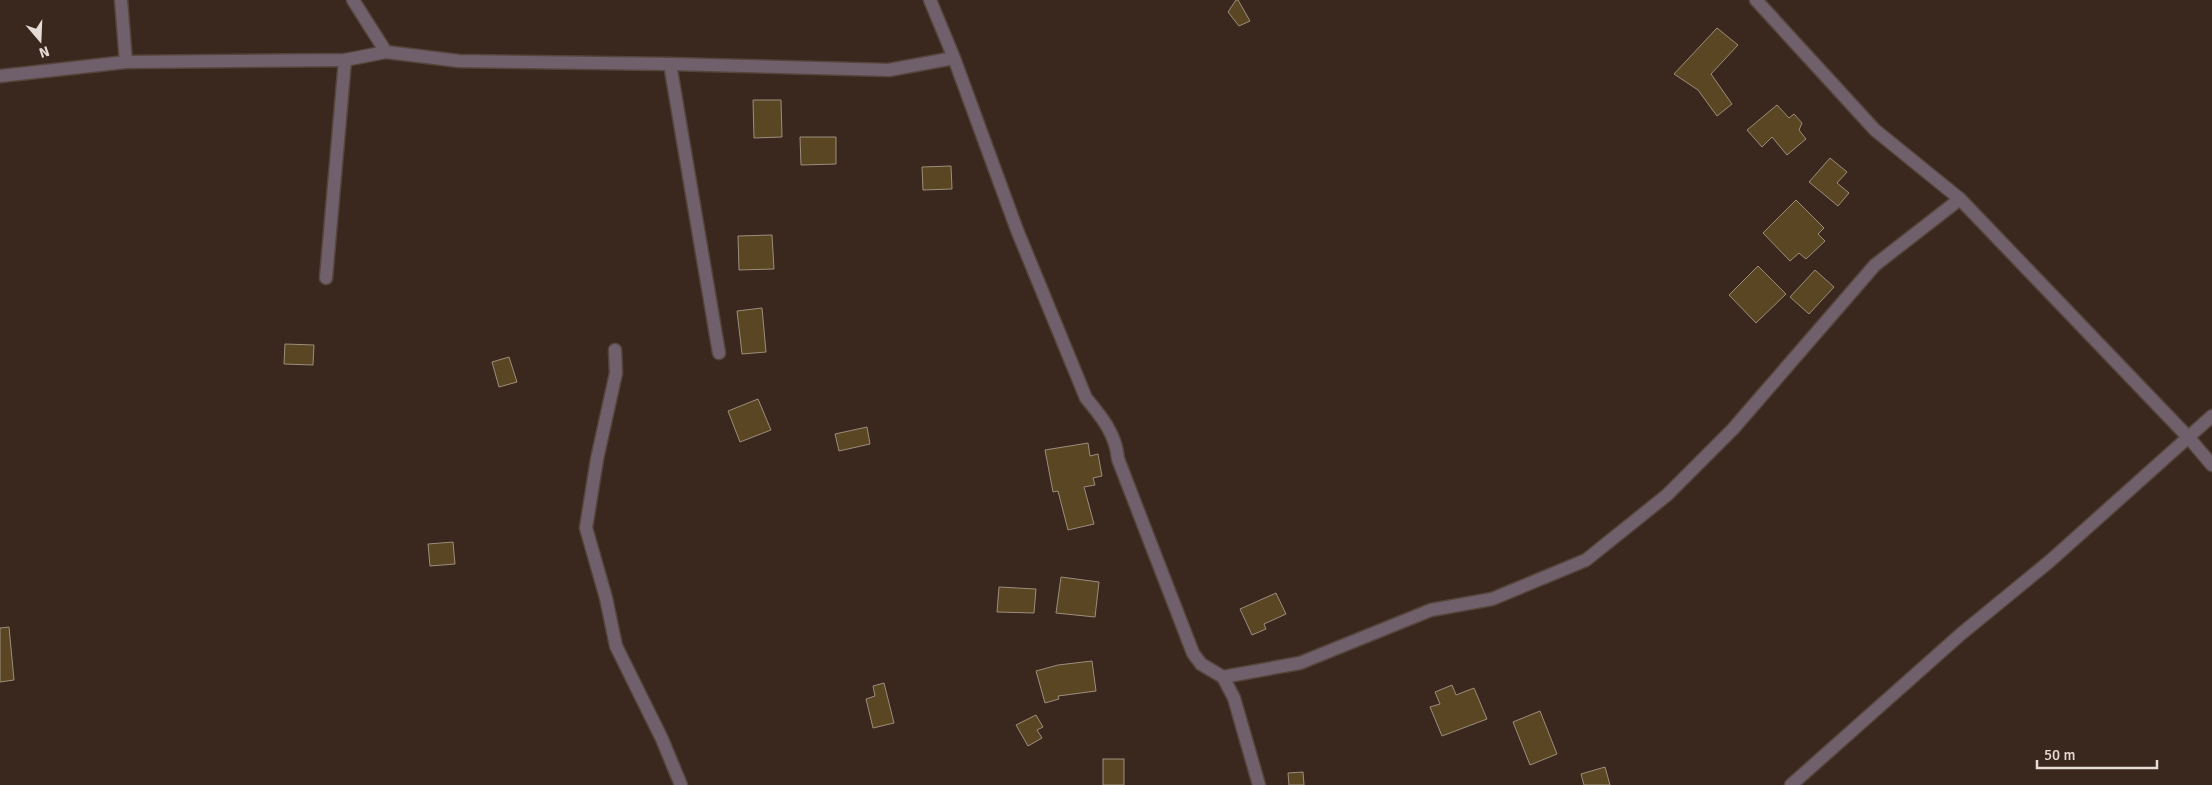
<svg xmlns="http://www.w3.org/2000/svg" width="2212" height="785" font-family="Signika,sans-serif">
<rect width="100%" height="100%" fill="#3a281f"/>
<g fill="#5b4624" stroke="#9c8e7b">
<polygon points="1236,0 1238,0 1250,21 1239,26 1228,12"/>
<polygon points="1717,28 1738,45 1711,74 1732,104 1717,116 1698,90 1674,74"/>
<polygon points="753,100 781,100 782,137 754,138"/>
<polygon points="1777,105 1789,118 1794,114 1802,123 1799,130 1806,139 1787,155 1772,137 1762,147 1747,130"/>
<polygon points="800,137 836,137 836,164 801,165"/>
<polygon points="1830,158 1847,172 1837,183 1849,193 1838,206 1809,182"/>
<polygon points="951,166 952,189 923,190 922,167"/>
<polygon points="1796,200 1824,228 1818,234 1825,241 1806,259 1799,253 1790,261 1763,233"/>
<polygon points="772,235 774,269 739,270 738,236"/>
<polygon points="1758,266 1786,294 1756,323 1729,295"/>
<polygon points="1815,270 1834,287 1809,314 1790,297"/>
<polygon points="762,308 766,352 742,354 737,311"/>
<polygon points="285,344 314,345 313,365 284,364"/>
<polygon points="509,357 517,382 499,387 492,362"/>
<polygon points="758,399 771,430 740,442 728,411"/>
<polygon points="867,427 870,444 839,451 835,434"/>
<polygon points="1088,443 1090,456 1098,454 1102,476 1093,478 1095,485 1084,487 1094,524 1068,530 1058,491 1053,492 1045,450"/>
<polygon points="453,542 455,564 430,566 428,544"/>
<polygon points="1061,577 1099,582 1095,617 1056,613"/>
<polygon points="999,587 1036,589 1034,613 997,612"/>
<polygon points="1276,593 1286,614 1264,624 1266,629 1252,635 1240,609"/>
<polygon points="9,627 14,680 0,682 0,628"/>
<polygon points="1092,661 1096,691 1058,696 1059,699 1045,703 1036,671 1058,665"/>
<polygon points="884,683 894,723 873,728 866,699 875,696 873,686"/>
<polygon points="1452,685 1456,695 1474,688 1487,719 1442,736 1430,707 1440,704 1435,692"/>
<polygon points="1540,711 1557,754 1530,765 1513,722"/>
<polygon points="1036,715 1043,727 1037,730 1042,738 1028,746 1016,725"/>
<rect x="1103" y="759" width="21" height="26"/>
<polygon points="1605,767 1610,785 1584,785 1581,774"/>
<polygon points="1303,772 1304,785 1289,785 1288,773"/>
</g>
<g fill="none" stroke-linecap="round" stroke-linejoin="round">
<g stroke="#56453c" stroke-width="15">
<g id="minor">
<polyline points="353,0 386,52 459,61 670,64 889,70 954,58"/>
<path d="M 930,0 L 954,58 L 1017,230 L 1086,398 C 1101,416 1116,434 1118,459 L 1193,653 L 1201,664 L 1223,677 L 1300,663 L 1431,610 L 1492,599 L 1586,560 L 1667,495 L 1733,429 L 1875,265 L 1960,199"/>
<polyline points="1756,0 1875,130 1960,199 2189,438 2212,465"/>
<polyline points="126,62 345,60 386,52"/>
<polyline points="670,64 719,353"/>
<polyline points="0,76 126,62 121,0"/>
<polyline points="326,278 345,60"/>
<polyline points="615,350 616,373 597,459 586,528 606,598 616,646 662,739 681,785"/>
<polyline points="1223,677 1234,698 1259,785"/>
<polyline points="1791,785 1961,634 2050,561 2212,416"/>
</g>
</g>
<use href="#minor" stroke="#6f606b" stroke-width="12"/>
</g>
<g transform="translate(40 40) rotate(161)" stroke="#3a281f" stroke-width="4" paint-order="stroke">
<path d="M0-4L9 19L0 12L-9 19Z" fill="#e7dbd5"/>
<text y="-8" font-size="14" font-weight="bold" text-anchor="middle" fill="#e7dbd5">N</text>
</g>
<path d="M2037 760v8h120v-8" fill="none" stroke="#e7dbd5" stroke-width="2.5"/>
<text x="2044" y="760" font-size="15" fill="#e7dbd5" stroke="#3a281f" stroke-width="4" paint-order="stroke">50 m</text>
</svg>
